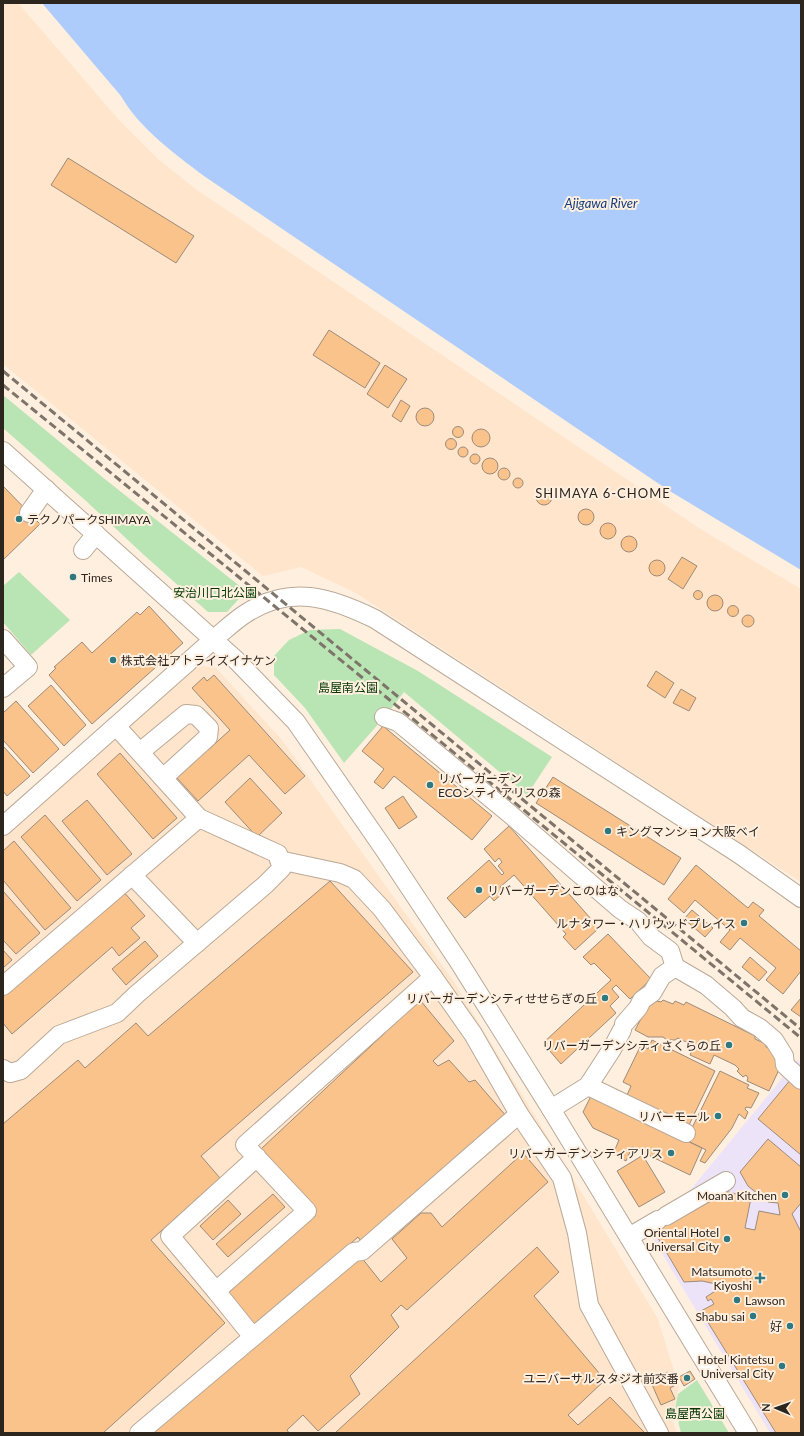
<svg xmlns="http://www.w3.org/2000/svg" width="804" height="1436" font-family="Lato,'Noto Sans JP',sans-serif">
<rect width="100%" height="100%" fill="#feefdf"/>
<polygon fill="#ece3f9" points="797,1060 801,1063 801,1433 770,1433 643,1222 687,1194"/>
<g fill="#fee5cc">
<polygon points="3,3 18,3 119,120 158,159 197,190 702,530 801,589 801,882 356,593 301,567 263,576 3,364"/>
<polygon points="197,665 216,668 282,740 454,982 658,1319 679,1387 672,1416 676,1433 3,1433 3,836"/>
</g>
<g fill="#b9e5b4">
<polygon points="3,395 101,476 246,591 227,612 208,612 144,555 85,500 3,428"/>
<polygon points="19,572 70,620 31,655 3,622 3,586"/>
<polygon points="340,629 418,671 552,757 527,795 404,692 388,713 344,763 305,708 274,675 274,656 289,640 310,630"/>
<polygon points="697,1380 729,1433 681,1433 675,1408 678,1394"/>
</g>
<path fill="#adcbfb" d="M 42,3 L 801,3 L 801,570 L 668,490 L 204,176 C 174,153 140,129 121,96 Z"/>
<g fill="#f9c38b" stroke="#9d8b7a">
<polygon points="68,158 194,236 176,263 51,185"/>
<polygon points="329,330 380,363 365,388 313,355"/>
<polygon points="385,365 407,379 388,408 367,394"/>
<polygon points="401,400 410,406 401,422 392,416"/>
<circle cx="425" cy="417" r="9"/>
<circle cx="458" cy="432" r="5.5"/>
<circle cx="481" cy="438" r="9"/>
<circle cx="451" cy="444" r="5.5"/>
<circle cx="463" cy="452" r="5"/>
<circle cx="475" cy="459" r="5"/>
<circle cx="490" cy="466" r="8"/>
<circle cx="504" cy="474" r="6"/>
<circle cx="518" cy="483" r="5"/>
<polygon points="3,486 40,524 3,560"/>
<circle cx="544" cy="497" r="8"/>
<circle cx="586" cy="517" r="8"/>
<circle cx="608" cy="531" r="8"/>
<circle cx="629" cy="544" r="8"/>
<polygon points="682,557 697,566 683,589 668,579"/>
<circle cx="657" cy="568" r="8"/>
<circle cx="698" cy="595" r="4.5"/>
<circle cx="715" cy="603" r="8"/>
<circle cx="733" cy="611" r="5.5"/>
<polygon points="149,606 183,643 92,724 49,675 56,668 54,667 82,642 92,653 137,612 140,615"/>
<circle cx="748" cy="621" r="6"/>
<polygon points="656,671 674,683 665,698 647,686"/>
<polygon points="214,675 305,776 285,794 249,755 198,801 177,778 201,756 196,750 203,744 208,750 230,730 192,688 204,677 207,681"/>
<polygon points="51,685 86,725 64,746 28,706"/>
<polygon points="681,689 696,698 689,711 673,703"/>
<polygon points="16,701 59,749 33,773 3,740 3,713"/>
<polygon points="383,726 492,816 472,840 394,776 383,789 374,782 384,769 362,751"/>
<polygon points="4,747 30,776 7,796 3,791 3,748"/>
<polygon points="120,753 177,818 153,839 97,774"/>
<polygon points="553,777 681,858 664,885 536,803"/>
<polygon points="250,778 282,813 257,837 225,802"/>
<polygon points="403,796 417,817 399,829 385,808"/>
<polygon points="87,800 132,854 107,875 62,821"/>
<polygon points="45,815 101,880 77,901 21,837"/>
<polygon points="509,826 599,928 575,950 563,937 566,934 514,875 500,887 504,892 494,901 490,896 465,918 447,898 489,860 502,875 504,873 498,866 502,862 499,858 495,862 484,849"/>
<polygon points="14,841 71,908 45,930 3,880 3,851"/>
<polygon points="696,865 748,908 753,902 764,910 759,916 801,951 801,971 783,994 766,980 776,968 740,938 730,950 720,942 730,930 695,900 684,913 668,899"/>
<polygon points="330,881 413,972 201,1156 220,1178 151,1240 225,1323 103,1433 3,1433 3,1124 78,1060 85,1068 136,1023 148,1036"/>
<polygon points="122,890 145,916 131,928 140,938 119,956 112,947 12,1034 3,1023 3,994"/>
<polygon points="3,891 40,933 16,954 3,940"/>
<polygon points="692,910 713,928 705,937 684,919"/>
<polygon points="608,934 651,979 630,999 616,985 612,989 619,997 610,1006 616,1013 561,1064 543,1043 611,980 594,963 591,965 583,957"/>
<polygon points="145,941 158,956 126,985 112,969"/>
<polygon points="3,950 12,960 3,968"/>
<polygon points="750,957 767,972 759,981 742,967"/>
<polygon points="801,998 801,1017 791,1010"/>
<polygon points="420,1000 454,1041 433,1061 438,1066 449,1060 469,1082 475,1080 507,1117 363,1244 358,1237 254,1328 226,1295 316,1214 261,1149"/>
<polygon points="663,1000 673,1004 675,1001 684,1005 686,1002 755,1036 755,1039 766,1044 766,1047 775,1051 784,1059 769,1091 747,1081 748,1078 746,1075 743,1077 737,1071 739,1069 735,1065 714,1055 710,1064 690,1055 694,1046 678,1038 675,1040 667,1040 663,1037 648,1037 635,1030 649,1004 653,1004 656,1001 661,1002"/>
<polygon points="652,1040 715,1071 689,1125 627,1095 631,1086 623,1082 641,1045 648,1049"/>
<polygon points="720,1071 749,1085 747,1088 759,1093 751,1108 746,1107 745,1109 748,1112 745,1119 739,1114 732,1128 705,1163 700,1161 706,1150 686,1140"/>
<polygon points="791,1079 801,1088 801,1155 758,1119"/>
<polygon points="591,1096 702,1148 690,1175 646,1154 645,1159 665,1192 639,1207 617,1171 640,1157 642,1151 632,1147 626,1161 613,1154 619,1140 593,1128 583,1112"/>
<polygon points="768,1139 801,1167 801,1203 792,1214 801,1232 801,1433 776,1433 701,1311 714,1304 711,1299 708,1301 706,1297 720,1288 729,1290 730,1287 702,1281 684,1282 655,1233 662,1209 670,1224 720,1196 724,1196 725,1191 751,1198 745,1228 755,1230 759,1211 780,1215 778,1203 768,1202 748,1186 740,1172"/>
<polygon points="523,1153 548,1182 407,1310 401,1305 391,1315 399,1327 350,1376 360,1394 318,1431 303,1415 287,1430 289,1433 146,1433 357,1252 381,1282 407,1258 392,1239 421,1213 431,1213 442,1227"/>
<polygon points="273,1194 285,1207 228,1257 216,1244"/>
<polygon points="228,1200 241,1214 213,1240 200,1226"/>
<polygon points="537,1247 559,1272 534,1296 605,1380 568,1415 578,1425 610,1397 644,1432 643,1433 335,1433"/>
<polygon points="690,1371 695,1379 684,1386 679,1377"/>
<polygon points="668,1372 674,1386 670,1388 675,1399 661,1405 650,1380"/>
</g>
<g fill="none" stroke-linecap="round" stroke-linejoin="round">
<g stroke="#bba997" stroke-width="20">
<g id="minor">
<polyline points="3,451 236,660 296,722 384,849 459,962 551,1109 748,1433"/>
<polyline points="29,513 46,489"/>
<polyline points="83,550 96,534"/>
<polyline points="3,639 28,667 3,688"/>
<polyline points="384,717 398,722 510,814 620,909 638,921 651,937 670,951 675,967 706,985 733,1008 742,1018 760,1028 774,1040 784,1056 785,1065 801,1080"/>
<polyline points="140,752 186,714 196,715 209,728 208,737 163,778"/>
<path d="M 3,826 L 214,639 C 224,631 234,621 245,614 C 290,584 330,597 375,619 L 739,854 L 801,898"/>
<polyline points="279,860 340,873 354,879 382,909 433,977 473,1034 519,1114 562,1178 577,1233 589,1305 659,1433"/>
<polyline points="132,875 197,943"/>
<polyline points="3,986 199,818"/>
<polyline points="624,1024 638,1008 642,1000 652,993 662,976 675,967"/>
<polyline points="3,1069 10,1073 21,1070 59,1035 117,1013 137,994 265,885 282,868 278,854 199,818 116,726"/>
<polyline points="588,1086 686,1133"/>
<polyline points="551,1109 588,1086 612,1049 622,1030"/>
<polyline points="257,1157 170,1236 216,1291 307,1211 245,1145 433,977"/>
<polyline points="666,1216 726,1181"/>
<polyline points="629,1237 658,1220"/>
<polyline points="216,1291 253,1337"/>
<polyline points="139,1433 354,1252 362,1251 519,1114"/>
</g>
</g>
<use href="#minor" stroke="#fff" stroke-width="18"/>
<g stroke="#7e746a" stroke-width="3" stroke-dasharray="8 4" stroke-linecap="butt">
<polyline points="3,371 801,1029"/>
<polyline points="3,385 402,710 801,1038"/>
</g>
</g>
<g fill="#2f787f" stroke="#feefdf" stroke-width="1.5">
<circle cx="19" cy="519" r="4"/>
<circle cx="73" cy="577" r="4"/>
<circle cx="113" cy="660" r="4"/>
<circle cx="430" cy="785" r="4"/>
<circle cx="608" cy="831" r="4"/>
<circle cx="479" cy="890" r="4"/>
<circle cx="744" cy="923" r="4"/>
<circle cx="605" cy="998" r="4"/>
<circle cx="729" cy="1045" r="4"/>
<circle cx="718" cy="1116" r="4"/>
<circle cx="671" cy="1153" r="4"/>
<circle cx="785" cy="1195" r="4"/>
<circle cx="727" cy="1239" r="4"/>
<path d="M758 1272h4v4h4v4h-4v4h-4v-4h-4v-4h4z"/>
<circle cx="737" cy="1300" r="4"/>
<circle cx="753" cy="1316" r="4"/>
<circle cx="790" cy="1326" r="4"/>
<circle cx="782" cy="1366" r="4"/>
<circle cx="687" cy="1378" r="4"/>
</g>
<g text-anchor="middle" dominant-baseline="central" stroke-width="4" stroke-linejoin="round" paint-order="stroke">
<g font-size="12" fill="#2d261f" stroke="#feefdf" text-anchor="end">
<text x="27" y="519" text-anchor="start">テクノパークSHIMAYA</text>
<text x="81" y="577" text-anchor="start">Times</text>
<text x="121" y="660" text-anchor="start">株式会社アトライズイナケン</text>
<text x="438" y="778" text-anchor="start">リバーガーデン<tspan x="438" dy="14">ECOシティ アリスの森</tspan></text>
<text x="616" y="831" text-anchor="start">キングマンション大阪ベイ</text>
<text x="487" y="890" text-anchor="start">リバーガーデンこのはな</text>
<text x="736" y="923">ルナタワー・ハリウッドプレイス</text>
<text x="597" y="998">リバーガーデンシティせせらぎの丘</text>
<text x="721" y="1045">リバーガーデンシティさくらの丘</text>
<text x="710" y="1116">リバーモール</text>
<text x="663" y="1153">リバーガーデンシティアリス</text>
<text x="777" y="1195">Moana Kitchen</text>
<text x="719" y="1232">Oriental Hotel<tspan x="719" dy="14">Universal City</tspan></text>
<text x="752" y="1271">Matsumoto<tspan x="752" dy="14">Kiyoshi</tspan></text>
<text x="745" y="1300" text-anchor="start">Lawson</text>
<text x="745" y="1316">Shabu sai</text>
<text x="782" y="1326">好</text>
<text x="774" y="1359">Hotel Kintetsu<tspan x="774" dy="14">Universal City</tspan></text>
<text x="679" y="1378">ユニバーサルスタジオ前交番</text>
</g>
<g font-size="12" fill="#003600" stroke="#feefdf">
<text x="215" y="592">安治川口北公園</text>
<text x="348" y="687">島屋南公園</text>
<text x="695" y="1413">島屋西公園</text>
</g>
<g font-size="13" font-style="italic" fill="#143d82" stroke="#feefdf">
<text x="601" y="203">Ajigawa River</text>
</g>
<g font-size="13" letter-spacing="1" fill="#2d261f" stroke="#feefdf">
<text x="603" y="493">SHIMAYA 6-CHOME</text>
</g>
</g>
<rect width="804" height="1436" fill="none" stroke="#2d261f" stroke-width="8"/>
<g transform="translate(776 1408) rotate(272)" stroke="#feefdf" stroke-width="3" paint-order="stroke">
<path d="M0-3L7 15L0 10L-7 15Z" fill="#2d261f"/>
<text y="-6" font-size="11" font-weight="bold" text-anchor="middle" fill="#2d261f">N</text>
</g>
</svg>
